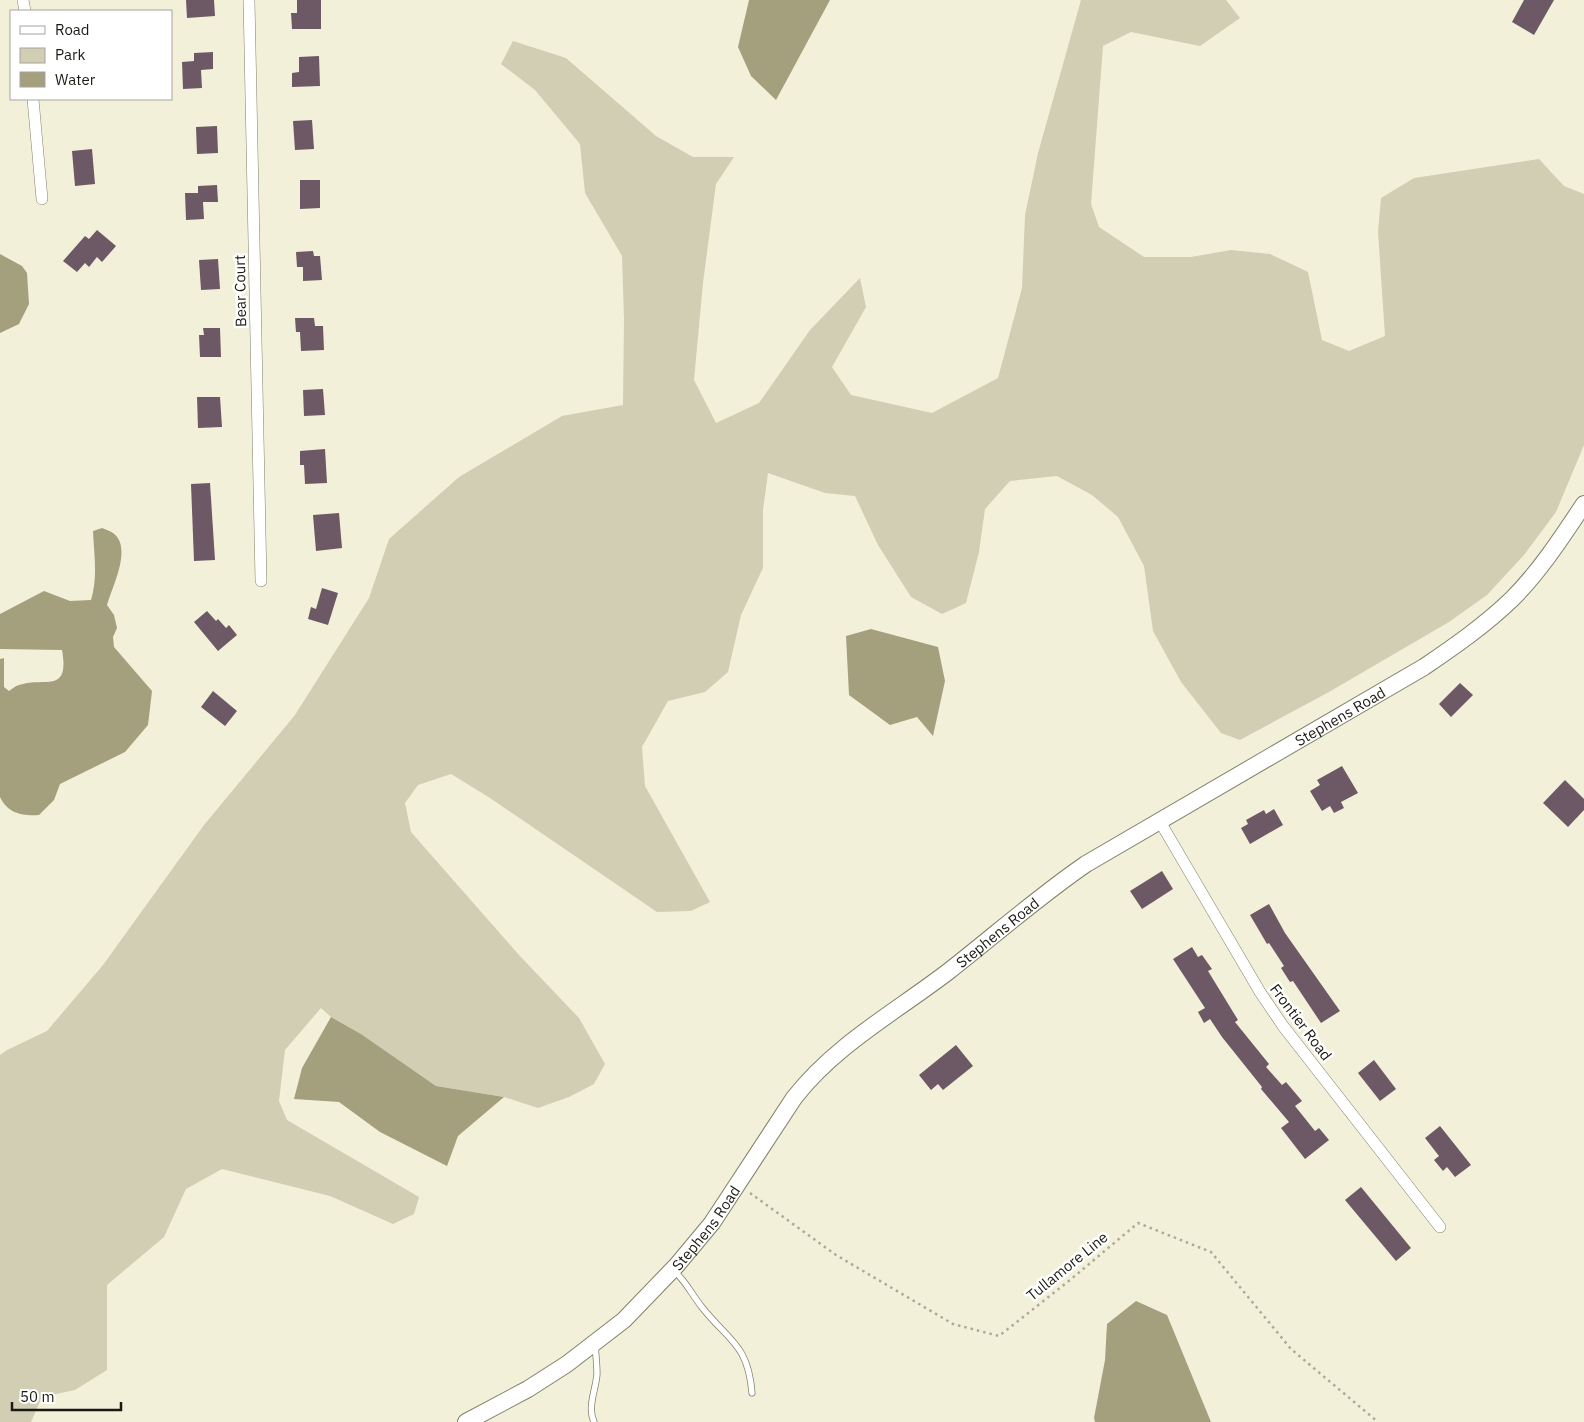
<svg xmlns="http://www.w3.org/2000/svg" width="1584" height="1422" font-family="'IBM Plex Sans',sans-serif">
<rect width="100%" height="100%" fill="#f3f0da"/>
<polygon fill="#d2ceb4" points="1081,0 1226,0 1240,18 1200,46 1131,32 1103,46 1091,204 1099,227 1144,257 1191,257 1231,250 1270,254 1308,272 1322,340 1349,351 1385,336 1378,232 1381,198 1414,178 1539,159 1564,186 1584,194 1584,445 1556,512 1524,555 1487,595 1449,622 1329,692 1240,740 1221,733 1181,682 1153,631 1144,566 1118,517 1092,495 1057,476 1010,481 985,509 979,552 966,603 942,614 911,597 878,545 855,496 825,493 768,473 763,510 763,568 741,615 728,672 705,692 668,701 642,747 645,786 710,902 691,911 657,912 490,798 451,774 418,785 405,803 411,832 519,955 579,1018 605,1064 594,1084 569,1097 538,1108 504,1097 436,1086 361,1034 331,1017 321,1008 285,1050 279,1101 287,1120 419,1197 414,1214 393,1224 330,1196 222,1169 186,1189 164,1237 107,1285 107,1370 75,1390 42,1397 31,1422 0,1422 0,1055 7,1050 47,1031 103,965 204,825 295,715 369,598 389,539 459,477 562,416 623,405 624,319 622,256 585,193 580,144 535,90 501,64 513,41 566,58 656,136 693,157 734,157 716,184 703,283 694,380 716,423 759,403 810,330 860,278 866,307 832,367 851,395 932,413 998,378 1022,288 1025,215 1038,153"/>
<g fill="#a49f7d">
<polygon points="749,0 830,0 776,100 751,76 738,47"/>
<polygon points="0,254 22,266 27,273 29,304 19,324 0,333"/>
<path d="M 102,528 C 105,529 110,531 113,533 C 133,547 112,587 107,605 L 114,615 L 117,628 L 113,637 L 114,647 L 152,691 L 148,725 L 125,752 L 60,784 L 54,800 L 39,815 C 23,816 8,814 0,797 L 0,659 L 4,658 L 4,687 L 9,691 C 12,689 15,686 19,685 C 44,676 70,695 62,650 L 0,649 L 0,614 L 44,591 L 70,601 L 91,600 C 98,577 94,555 93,531 Z"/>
<polygon points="871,629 938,647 945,681 933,736 917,717 890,725 849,695 846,636"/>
<polygon points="331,1017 361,1034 436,1086 504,1097 458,1136 447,1166 380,1132 339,1102 294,1099 302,1068"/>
<polygon points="1136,1301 1167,1315 1211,1422 1095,1422 1094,1418 1105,1360 1107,1324"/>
</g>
<g fill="#6c5965">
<polygon points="186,0 214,0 215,16 187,18"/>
<polygon points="297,0 321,0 321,29 292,29 291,13 297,13"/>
<polygon points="1524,0 1554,0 1534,35 1512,22"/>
<polygon points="213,52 213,69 201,70 202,88 183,89 182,62 194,61 194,53"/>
<polygon points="319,56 320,86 292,87 292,73 299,72 299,57"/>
<polygon points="312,120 314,149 295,150 293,121"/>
<polygon points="217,126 218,153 197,154 196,127"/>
<polygon points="92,149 95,184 75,186 72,151"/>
<polygon points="300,180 320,180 320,208 300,209"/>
<polygon points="217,185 218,202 203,202 204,219 186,220 185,193 198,193 198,186"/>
<polygon points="97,230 116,246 102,262 97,257 89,267 85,263 77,272 63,261 85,236 89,239"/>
<polygon points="313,251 314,256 320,256 322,280 303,281 303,267 297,267 296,252"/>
<polygon points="218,259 220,289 201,290 199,260"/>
<polygon points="295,318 314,318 315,326 323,326 324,350 301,351 300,332 296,332"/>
<polygon points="203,328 220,328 221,357 200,357 199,335 204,335"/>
<polygon points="323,389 325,415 304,416 303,390"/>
<polygon points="197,397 220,397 222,427 198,428"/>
<polygon points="325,449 327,483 305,484 304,465 300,465 300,451"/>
<polygon points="210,483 215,560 194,561 191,484"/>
<polygon points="339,513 342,548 316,551 313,515"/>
<polygon points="322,588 338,593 328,625 308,619 311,607 316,609"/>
<polygon points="207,611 216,621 218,619 226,628 229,625 237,635 218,651 194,622"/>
<polygon points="1460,683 1473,695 1451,717 1439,704"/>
<polygon points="213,691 237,711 225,726 201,707"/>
<polygon points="1342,766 1358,793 1341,802 1344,808 1334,813 1330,806 1322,811 1310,791 1320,785 1317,780"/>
<polygon points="1565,780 1584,799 1584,810 1568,827 1543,803"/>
<polygon points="1274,809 1283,825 1250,844 1241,828 1248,824 1246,820 1264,810 1266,814"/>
<polygon points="1162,871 1173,889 1142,909 1130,891"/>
<polygon points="1269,904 1285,933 1340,1011 1321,1023 1293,981 1290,982 1281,968 1284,966 1269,943 1267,944 1250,915"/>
<polygon points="1192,947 1198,957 1202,955 1212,969 1208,971 1238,1020 1235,1022 1269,1064 1266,1067 1282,1085 1286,1082 1302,1101 1295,1106 1315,1131 1319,1128 1329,1140 1305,1159 1281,1128 1289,1122 1261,1089 1262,1087 1222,1037 1210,1019 1204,1023 1198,1012 1205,1008 1173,959"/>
<polygon points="956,1045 973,1066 943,1090 938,1084 931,1090 919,1075"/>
<polygon points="1374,1060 1396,1089 1380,1101 1358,1073"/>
<polygon points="1440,1126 1471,1165 1455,1177 1447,1167 1443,1171 1434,1160 1439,1156 1425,1138"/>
<polygon points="1361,1187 1411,1248 1396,1261 1345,1200"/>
</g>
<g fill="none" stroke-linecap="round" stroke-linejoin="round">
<g stroke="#82806b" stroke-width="7">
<g id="lane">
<path d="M 673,1270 C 685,1280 691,1293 701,1306 C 728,1341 748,1343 752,1393"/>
<path d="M 594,1422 C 587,1407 596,1389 597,1374 C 597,1365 596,1355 595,1345"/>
</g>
</g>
<g stroke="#82806b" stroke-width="12">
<g id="street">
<polyline points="23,0 25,11"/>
<polyline points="249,0 261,581"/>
<polyline points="33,99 42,199"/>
<polyline points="1159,820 1260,992 1283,1026 1440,1227"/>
</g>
</g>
<g stroke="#82806b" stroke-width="18">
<g id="secondary">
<path id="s1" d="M 466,1422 L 528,1389 L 567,1364 L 624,1320 L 677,1265 L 712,1223 L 794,1098 C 835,1045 897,1011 949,971 C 995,935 1038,897 1086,864 L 1424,667 C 1455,646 1485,625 1512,599 C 1540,571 1562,537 1584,504"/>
</g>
</g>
<polyline stroke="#aba998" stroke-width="2.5" stroke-dasharray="2.5 4" stroke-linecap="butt" points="750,1193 836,1255 953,1324 999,1336 1070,1280 1138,1223 1211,1252 1291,1349 1378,1422"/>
<use href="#lane" stroke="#fff" stroke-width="5.5"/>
<use href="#street" stroke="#fff" stroke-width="11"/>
<use href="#secondary" stroke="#fff" stroke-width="16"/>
</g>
<g text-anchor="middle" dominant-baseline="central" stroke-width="5" stroke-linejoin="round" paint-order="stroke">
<g font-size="15" fill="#1b1a12" stroke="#fff">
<text transform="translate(240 291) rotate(-91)">Bear Court</text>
<text stroke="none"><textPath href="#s1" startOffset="1138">Stephens Road</textPath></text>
<text stroke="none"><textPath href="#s1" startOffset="732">Stephens Road</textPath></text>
<text transform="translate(1301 1022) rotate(53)">Frontier Road</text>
<text stroke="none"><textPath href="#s1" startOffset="312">Stephens Road</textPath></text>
<text transform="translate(1067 1266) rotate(-39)">Tullamore Line</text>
</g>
</g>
<rect x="10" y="10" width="162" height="90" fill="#ffffff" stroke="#a4a3a0"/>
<rect x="20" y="26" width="25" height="8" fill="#ffffff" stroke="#a4a3a0"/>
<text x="55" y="35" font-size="15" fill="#1b1a12">Road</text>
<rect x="20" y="48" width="25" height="15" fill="#d2ceb4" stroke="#a4a3a0"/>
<text x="55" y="60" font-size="15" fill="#1b1a12">Park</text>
<rect x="20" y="72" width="25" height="15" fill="#a49f7d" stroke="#a4a3a0"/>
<text x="55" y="85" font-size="15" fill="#1b1a12">Water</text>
<path d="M12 1402v8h109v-8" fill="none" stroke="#1b1a12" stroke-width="2.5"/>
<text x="20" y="1402" font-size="15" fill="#1b1a12" stroke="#ffffff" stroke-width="4" paint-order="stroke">50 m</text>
</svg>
